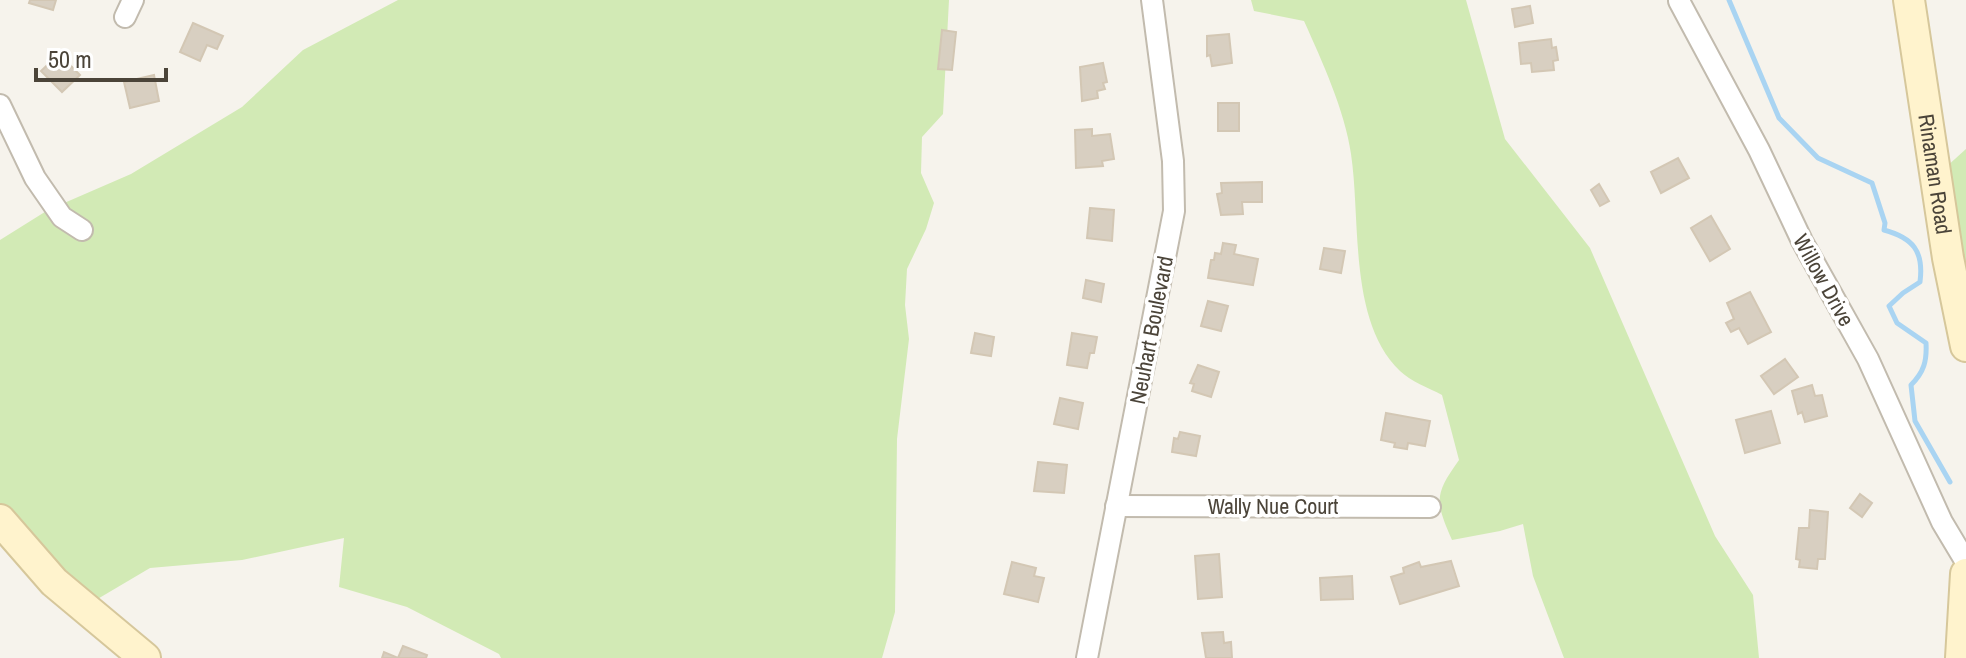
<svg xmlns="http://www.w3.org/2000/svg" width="1966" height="658" font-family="'Archivo Narrow',sans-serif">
<rect width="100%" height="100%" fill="#f6f3ec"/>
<g fill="#d2eab5">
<polygon points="398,0 949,0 943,114 922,137 921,173 934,203 926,229 907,269 905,305 909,339 897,439 895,612 882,658 501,658 499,654 407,607 339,587 344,538 242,560 150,568 84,607 0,520 0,240 48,210 131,174 242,107 303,50"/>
<path d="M 1251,0 L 1466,0 L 1505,139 L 1590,248 L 1715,536 L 1753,595 L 1759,658 L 1564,658 L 1533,576 L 1523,524 L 1500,531 L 1452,540 C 1435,501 1434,495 1459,460 L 1442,395 C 1429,388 1410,381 1400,371 C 1348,321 1361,220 1351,154 C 1345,111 1322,61 1304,21 L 1254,11 Z"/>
<polygon points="1966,149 1966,346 1935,177"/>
</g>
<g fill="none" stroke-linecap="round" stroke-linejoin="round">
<path stroke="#a9d4f2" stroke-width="5" d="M 1729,0 L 1779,118 L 1818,158 L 1872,183 L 1885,223 L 1884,230 C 1913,238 1924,251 1920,282 L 1903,293 L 1889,306 L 1897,323 L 1926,343 C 1927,361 1924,372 1911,385 L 1915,421 L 1950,482"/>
</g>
<g fill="#d8cfc1" stroke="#d3c7b4" stroke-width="2">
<polygon points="30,0 56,0 53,10 29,3"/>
<polygon points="1530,6 1533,23 1515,27 1512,9"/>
<polygon points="193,23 223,36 217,49 207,45 200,61 180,52"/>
<polygon points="942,30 956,32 952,70 938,69"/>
<polygon points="1229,34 1232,63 1212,66 1210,55 1207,56 1207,36"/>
<polygon points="1551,39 1552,48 1556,47 1558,60 1553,61 1554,70 1532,72 1531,63 1521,64 1519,43"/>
<polygon points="59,54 80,75 62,92 41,71"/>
<polygon points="1103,63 1107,82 1103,83 1105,89 1097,91 1098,98 1082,101 1080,67"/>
<polygon points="154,75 159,101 130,108 124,82"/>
<rect x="1218" y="103" width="21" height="28"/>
<polygon points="1092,129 1092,136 1110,134 1114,159 1102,161 1103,166 1076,168 1075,130"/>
<polygon points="1678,158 1689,178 1661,193 1651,172"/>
<polygon points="1262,182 1262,202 1242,202 1243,214 1221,215 1217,194 1222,193 1221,183"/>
<polygon points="1599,184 1609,201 1600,206 1591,190"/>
<polygon points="1090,208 1114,210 1112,241 1087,238"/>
<polygon points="1711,216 1730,249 1710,261 1691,228"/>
<polygon points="1223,243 1236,245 1234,254 1258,259 1253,285 1208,278 1211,260 1214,260 1215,253 1221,254"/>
<polygon points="1324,248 1345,251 1341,273 1320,269"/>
<polygon points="1086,280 1104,284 1101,302 1083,298"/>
<polygon points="1750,292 1771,332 1748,344 1739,328 1731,332 1726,323 1734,319 1727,303"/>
<polygon points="1208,301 1228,306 1221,331 1201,326"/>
<polygon points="975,333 994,337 991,356 971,353"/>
<polygon points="1072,333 1097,337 1094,353 1090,353 1087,368 1067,365"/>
<polygon points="1785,359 1798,377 1774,394 1761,376"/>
<polygon points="1198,365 1219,372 1211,397 1192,391 1194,384 1190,383"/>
<polygon points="1812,385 1815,396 1822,395 1827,416 1805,422 1802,412 1798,414 1792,391"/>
<polygon points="1060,398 1083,403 1078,429 1054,424"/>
<polygon points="1771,411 1780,443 1745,453 1736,420"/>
<polygon points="1386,413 1430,421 1425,446 1408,443 1407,449 1394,447 1395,443 1381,440"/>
<polygon points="1180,432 1200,436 1196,456 1172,452 1174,438 1178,439"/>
<polygon points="1038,462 1067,465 1064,493 1034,491"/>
<polygon points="1860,494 1872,503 1862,517 1850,508"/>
<polygon points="1810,510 1828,512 1825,559 1818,559 1817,569 1799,567 1800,560 1796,559 1799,528 1809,528"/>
<polygon points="1219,554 1222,597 1198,599 1195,556"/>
<polygon points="1451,561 1459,586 1400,604 1391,577 1404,573 1403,568 1419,562 1421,567"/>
<polygon points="1012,562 1036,568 1034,576 1044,578 1038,602 1004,594"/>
<polygon points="1352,576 1353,599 1321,600 1320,578"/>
<polygon points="1223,632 1224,643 1231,642 1232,658 1206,658 1202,633"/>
<polygon points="403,646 427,655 426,658 382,658 384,652 398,658"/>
</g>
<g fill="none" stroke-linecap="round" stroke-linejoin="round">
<g stroke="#c2bbae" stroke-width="24">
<g id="street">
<polyline points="1679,1 1759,150 1802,241 1868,359 1942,522 1966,562"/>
<polyline points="125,17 133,0"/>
<polyline points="0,105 35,178 62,217 82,230"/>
<polyline points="1116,506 1430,507"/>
<polyline points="1087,658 1174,211 1173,161 1152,0"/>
</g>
</g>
<g stroke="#d6c79b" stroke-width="34">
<g id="secondary">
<path id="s1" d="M 1909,0 L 1948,258 L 1966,346"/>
<polyline points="0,520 54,582 145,658"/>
<polyline points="1961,658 1966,574"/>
</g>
</g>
<use href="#street" stroke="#fff" stroke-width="20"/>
<use href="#secondary" stroke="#fff3cd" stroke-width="30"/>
</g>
<g text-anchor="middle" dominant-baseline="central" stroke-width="7" stroke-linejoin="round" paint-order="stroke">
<g font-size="22" fill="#4b4439" stroke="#fff">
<text stroke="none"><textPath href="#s1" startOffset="176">Rinaman Road</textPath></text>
<text transform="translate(1824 280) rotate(61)">Willow Drive</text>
<text transform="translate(1151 330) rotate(-79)">Neuhart Boulevard</text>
<text x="1273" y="506">Wally Nue Court</text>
</g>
</g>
<path d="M36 68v12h130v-12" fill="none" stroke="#4b4439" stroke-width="4"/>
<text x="48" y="68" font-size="24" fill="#4b4439" stroke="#ffffff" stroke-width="6" paint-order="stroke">50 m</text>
</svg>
